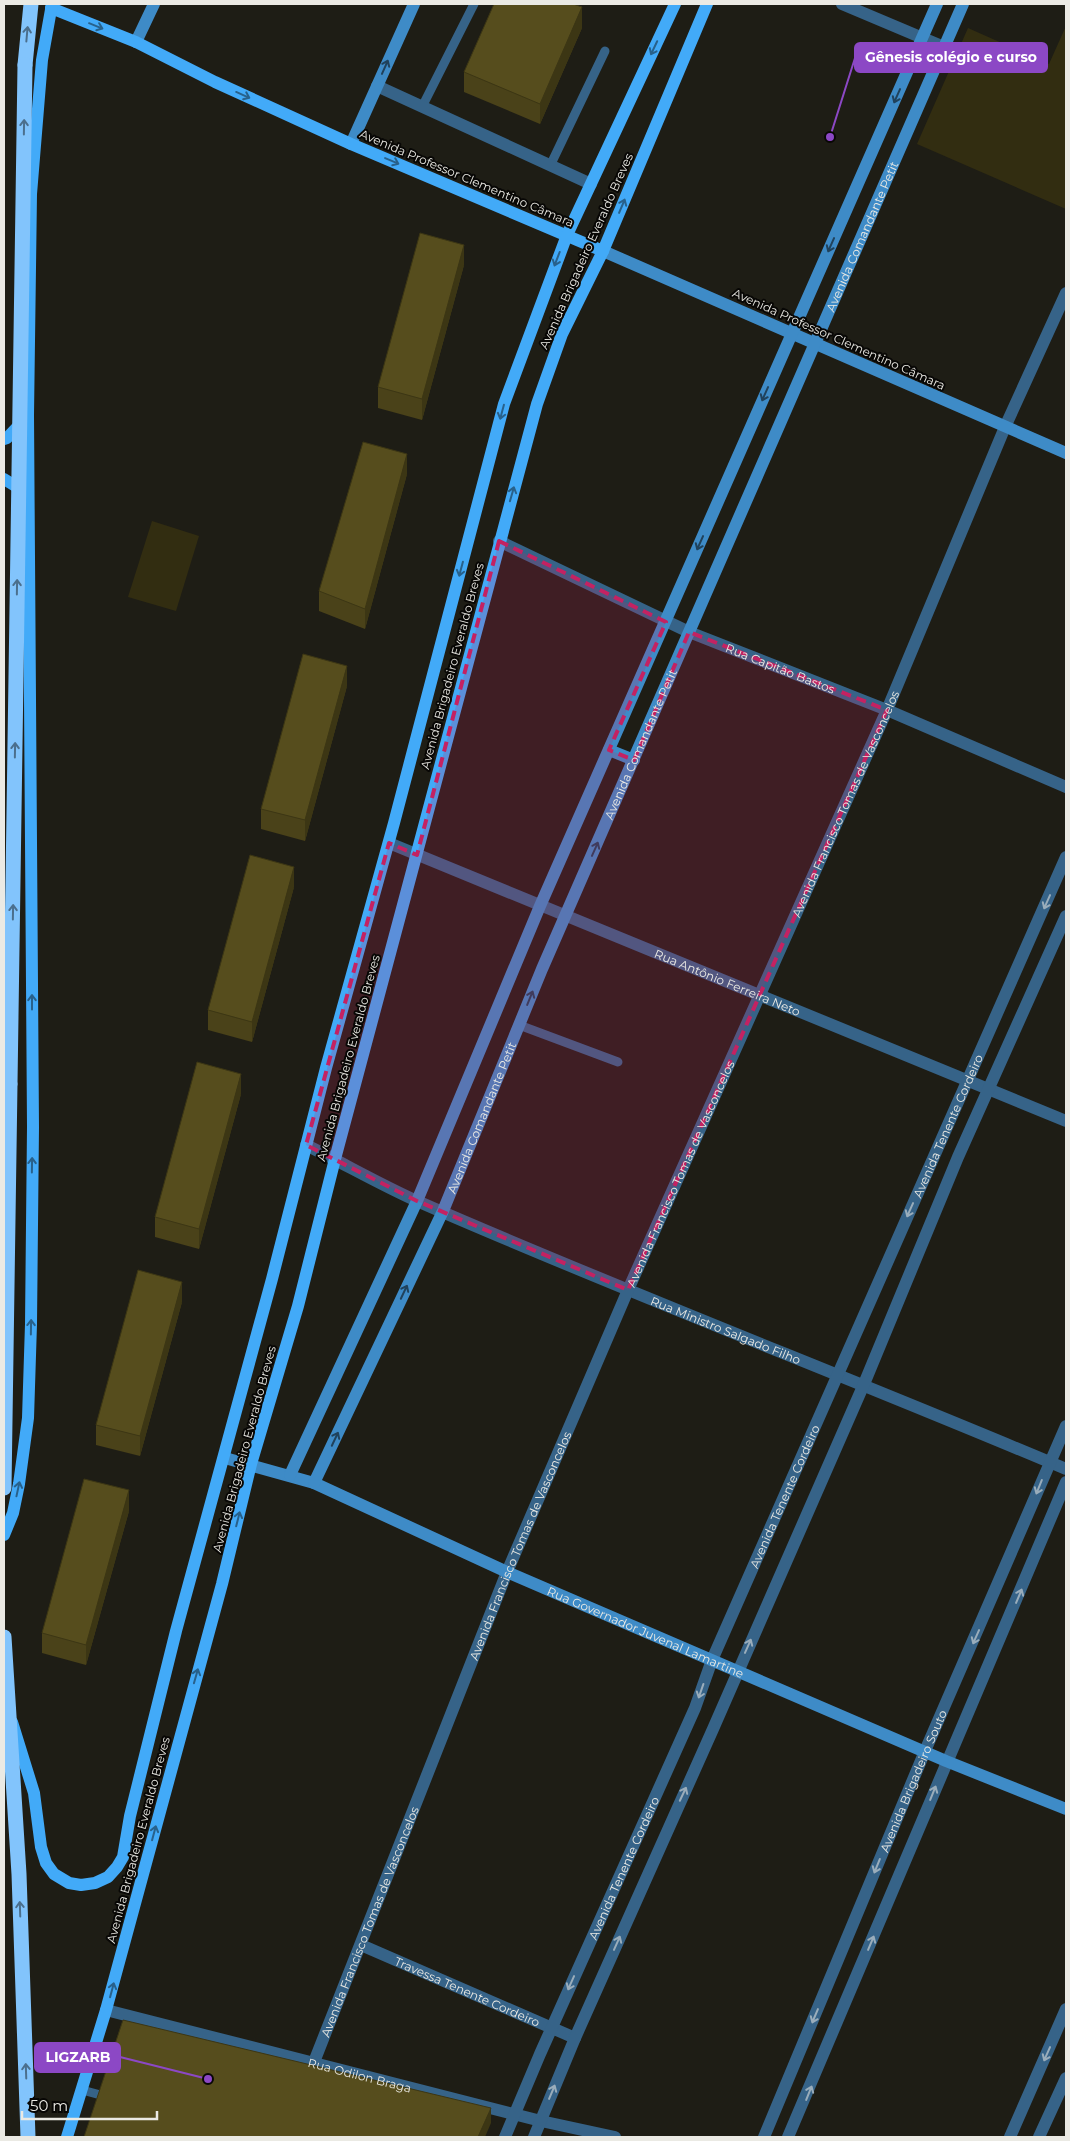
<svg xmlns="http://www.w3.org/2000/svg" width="1070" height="2141" font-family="Montserrat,sans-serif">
<rect width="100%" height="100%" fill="#1e1d15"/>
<g fill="#322d11">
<polygon points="1066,26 1066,209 917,144 968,28 1049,64"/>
<polygon points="152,521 199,536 176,611 128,597"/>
</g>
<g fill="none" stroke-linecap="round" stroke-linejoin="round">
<g stroke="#366388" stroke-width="9">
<polyline points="422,107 474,4"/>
<polyline points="550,166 605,51"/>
<polyline points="519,1025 618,1062"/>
<polyline points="82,2090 108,2097"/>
</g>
<g stroke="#366388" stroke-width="12">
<polyline points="842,4 944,47"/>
<polyline points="377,86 591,184"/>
<path id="s1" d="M 499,541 L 689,632 L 887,710 L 1066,787"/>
<path id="s2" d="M 389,843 L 1066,1121"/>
<path id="s3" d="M 306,1145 C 343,1163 379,1184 417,1201 C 632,1295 851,1378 1066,1469"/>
<path id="s4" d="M 361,1945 L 575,2038"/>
<path id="s5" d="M 106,2010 L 541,2121 L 615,2137"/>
<path id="s6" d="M 314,2062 L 507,1572 L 628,1290 L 887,710 L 1005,427 L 1066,293"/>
<path id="s7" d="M 505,2137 L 540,2054 L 695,1708 L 712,1660 L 1066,857"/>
<polyline points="534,2137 575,2038 713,1729 864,1384 958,1157 1066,916"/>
<path id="s8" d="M 764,2137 L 925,1751 L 1066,1426"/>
<polyline points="788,2137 1066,1482"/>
<polyline points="1010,2137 1066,2009"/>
<polyline points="1039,2137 1066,2078"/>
</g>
<g stroke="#3e8bc7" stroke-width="12">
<polyline points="136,42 154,4"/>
<polyline points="351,144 414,4"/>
<polyline points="603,251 1066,453"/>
<polyline points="609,750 634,760"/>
<path id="s9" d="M 225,1458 L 314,1483 L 507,1572 L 946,1761 L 1066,1809"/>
<polyline points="290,1475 417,1201 540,906 937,4"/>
<path id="s10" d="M 314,1483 L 443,1211 L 542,969 L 963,4"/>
</g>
<g stroke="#42aaf8" stroke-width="12">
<polyline points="51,8 136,42 215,82 351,144 603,251"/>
<polyline points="4,439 7,438 23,421"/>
<polyline points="4,479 25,492"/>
<polyline points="4,1535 13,1513 19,1484 28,1418 31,1324 33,1127 28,415 31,194 42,60 52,4"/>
<polyline points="12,1722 34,1793 41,1847 46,1863 54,1874 69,1883 81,1885 95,1883 108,1877 117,1867 123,1857 130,1816 176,1631 272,1279 326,1068 394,823 504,404 567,235 675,4"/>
<polyline points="67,2137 106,2010 222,1584 251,1464 298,1306 335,1159 537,404 562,334 603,251 707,4"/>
</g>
<g stroke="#82c4fc" stroke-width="15">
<polyline points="25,65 31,4"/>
<polyline points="4,1488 10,1084"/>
<polyline points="4,1637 19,1874 28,2137"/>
</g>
<polyline stroke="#82c4fc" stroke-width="15" points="10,1084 25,65"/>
</g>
<g fill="#4a4219">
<polygon points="582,28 540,124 464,92 464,72"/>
<polygon points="464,265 422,420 378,408 378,387"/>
<polygon points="407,474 365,629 319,611 319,591"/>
<polygon points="347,686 305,841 261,829 261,809"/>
<polygon points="294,887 252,1042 208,1030 208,1010"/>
<polygon points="241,1094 199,1249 155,1237 155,1217"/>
<polygon points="182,1302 140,1456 96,1445 96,1425"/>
<polygon points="129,1511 86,1665 42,1653 42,1633"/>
</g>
<g fill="#3c3614">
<polygon points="582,7 582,28 540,124 540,104"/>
<polygon points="464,245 464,265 422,420 422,399"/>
<polygon points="407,454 407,474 365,629 365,609"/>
<polygon points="347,666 347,686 305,841 305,820"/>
<polygon points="294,867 294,887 252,1042 252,1022"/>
<polygon points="241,1074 241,1094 199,1249 199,1229"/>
<polygon points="182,1282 182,1302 140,1456 140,1436"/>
<polygon points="129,1490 129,1511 86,1665 86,1645"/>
<polygon points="491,2108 491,2123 485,2137 478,2137"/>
</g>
<g fill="#564d1d" stroke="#3c3614">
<polygon points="494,4 573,4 582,7 540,104 464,72"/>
<polygon points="420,233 464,245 422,399 378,387"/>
<polygon points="363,442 407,454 365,609 319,591"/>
<polygon points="303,654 347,666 305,820 261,809"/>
<polygon points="250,855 294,867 252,1022 208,1010"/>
<polygon points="197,1062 241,1074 199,1229 155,1217"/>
<polygon points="138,1270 182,1282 140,1436 96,1425"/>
<polygon points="84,1479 129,1490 86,1645 42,1633"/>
<polygon points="123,2020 491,2108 478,2137 84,2137"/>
</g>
<defs><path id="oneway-shaft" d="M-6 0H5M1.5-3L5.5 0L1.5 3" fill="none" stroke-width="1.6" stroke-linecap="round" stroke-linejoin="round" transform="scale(1.25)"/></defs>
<g stroke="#28618b">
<use href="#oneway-shaft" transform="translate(96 26) rotate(22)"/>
<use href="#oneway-shaft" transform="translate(654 48) rotate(115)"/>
<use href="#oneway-shaft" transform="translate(243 95) rotate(24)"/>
<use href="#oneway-shaft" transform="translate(392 161) rotate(23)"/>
<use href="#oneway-shaft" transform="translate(622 206) rotate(-67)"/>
<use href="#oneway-shaft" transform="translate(557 259) rotate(111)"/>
<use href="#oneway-shaft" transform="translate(502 412) rotate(105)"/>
<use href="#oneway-shaft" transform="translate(512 494) rotate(-74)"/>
<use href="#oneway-shaft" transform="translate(461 569) rotate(105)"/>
<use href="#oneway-shaft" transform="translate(32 1002) rotate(-90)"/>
<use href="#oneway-shaft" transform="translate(32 1165) rotate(-89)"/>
<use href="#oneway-shaft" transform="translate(31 1327) rotate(-89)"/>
<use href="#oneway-shaft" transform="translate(18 1489) rotate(-78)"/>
<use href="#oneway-shaft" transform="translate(238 1519) rotate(-76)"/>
<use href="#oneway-shaft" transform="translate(196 1676) rotate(-74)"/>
<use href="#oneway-shaft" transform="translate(154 1833) rotate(-75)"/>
<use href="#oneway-shaft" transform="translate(112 1990) rotate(-75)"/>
</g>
<g stroke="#4b6f8d">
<use href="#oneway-shaft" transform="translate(27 34) rotate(-85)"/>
<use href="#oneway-shaft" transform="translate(24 127) rotate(-89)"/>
<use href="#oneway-shaft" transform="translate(17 587) rotate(-89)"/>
<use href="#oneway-shaft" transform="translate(15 750) rotate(-89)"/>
<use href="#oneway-shaft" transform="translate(13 912) rotate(-89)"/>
<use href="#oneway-shaft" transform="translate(20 1909) rotate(-92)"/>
<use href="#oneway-shaft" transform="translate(26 2071) rotate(-92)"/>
</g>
<g stroke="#20425c">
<use href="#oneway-shaft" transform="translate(385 67) rotate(-66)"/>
<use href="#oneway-shaft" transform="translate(897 96) rotate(114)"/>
<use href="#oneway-shaft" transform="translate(831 245) rotate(114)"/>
<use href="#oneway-shaft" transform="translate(765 394) rotate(114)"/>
<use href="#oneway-shaft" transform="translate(700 543) rotate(114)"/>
<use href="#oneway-shaft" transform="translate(595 849) rotate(-66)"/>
<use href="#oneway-shaft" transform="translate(530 998) rotate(-68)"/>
<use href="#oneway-shaft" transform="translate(404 1292) rotate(-65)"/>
<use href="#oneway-shaft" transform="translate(335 1439) rotate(-65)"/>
</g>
<g stroke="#9aadbb">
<use href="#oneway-shaft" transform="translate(1047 902) rotate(114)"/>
<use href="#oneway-shaft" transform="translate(910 1210) rotate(114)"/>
<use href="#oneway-shaft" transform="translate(1039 1487) rotate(112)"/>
<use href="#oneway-shaft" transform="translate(1019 1596) rotate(-67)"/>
<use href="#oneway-shaft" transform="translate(976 1637) rotate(114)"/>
<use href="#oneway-shaft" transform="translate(748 1646) rotate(-66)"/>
<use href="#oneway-shaft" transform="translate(701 1691) rotate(109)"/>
<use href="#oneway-shaft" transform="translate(933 1793) rotate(-68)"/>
<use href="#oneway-shaft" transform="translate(683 1794) rotate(-65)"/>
<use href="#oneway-shaft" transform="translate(877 1866) rotate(112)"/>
<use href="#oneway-shaft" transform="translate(617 1943) rotate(-66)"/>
<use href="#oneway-shaft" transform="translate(871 1943) rotate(-67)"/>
<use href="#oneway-shaft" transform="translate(571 1983) rotate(114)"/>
<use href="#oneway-shaft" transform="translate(815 2016) rotate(113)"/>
<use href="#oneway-shaft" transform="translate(1047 2054) rotate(114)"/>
<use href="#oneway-shaft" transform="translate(552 2092) rotate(-67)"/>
<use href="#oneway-shaft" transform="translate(809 2093) rotate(-68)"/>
</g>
<path fill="#c42262" fill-opacity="0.2" stroke="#c42262" stroke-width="4" stroke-dasharray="10 6" stroke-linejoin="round" d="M 499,541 L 666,622 L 609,750 L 634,760 L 689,632 L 887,710 L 628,1290 L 417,1201 L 306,1145 L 389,843 L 417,855 Z"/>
<g text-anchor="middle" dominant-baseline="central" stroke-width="4" stroke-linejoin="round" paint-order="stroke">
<g font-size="12" fill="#ebeae4" stroke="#080705">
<text transform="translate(467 178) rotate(23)">Avenida Professor Clementino Câmara</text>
<text stroke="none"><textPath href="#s10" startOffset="1362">Avenida Comandante Petit</textPath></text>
<text transform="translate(586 251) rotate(-66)">Avenida Brigadeiro Everaldo Breves</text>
<text transform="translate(839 339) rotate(24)">Avenida Professor Clementino Câmara</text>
<text transform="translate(452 666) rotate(-75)">Avenida Brigadeiro Everaldo Breves</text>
<text stroke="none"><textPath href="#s1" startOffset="309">Rua Capitão Bastos</textPath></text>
<text stroke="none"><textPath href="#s10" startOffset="808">Avenida Comandante Petit</textPath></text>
<text stroke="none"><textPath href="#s6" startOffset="1366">Avenida Francisco Tomas de Vasconcelos</textPath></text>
<text stroke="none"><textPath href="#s2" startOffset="366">Rua Antônio Ferreira Neto</textPath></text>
<text transform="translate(348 1058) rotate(-75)">Avenida Brigadeiro Everaldo Breves</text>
<text stroke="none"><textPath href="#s10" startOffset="402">Avenida Comandante Petit</textPath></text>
<text stroke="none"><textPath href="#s7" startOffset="1104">Avenida Tenente Cordeiro</textPath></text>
<text stroke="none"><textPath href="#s6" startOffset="961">Avenida Francisco Tomas de Vasconcelos</textPath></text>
<text stroke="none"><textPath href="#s3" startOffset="459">Rua Ministro Salgado Filho</textPath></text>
<text transform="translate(244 1449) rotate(-75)">Avenida Brigadeiro Everaldo Breves</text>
<text stroke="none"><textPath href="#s7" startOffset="699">Avenida Tenente Cordeiro</textPath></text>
<text stroke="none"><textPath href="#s6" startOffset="556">Avenida Francisco Tomas de Vasconcelos</textPath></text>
<text stroke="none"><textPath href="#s9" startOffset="456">Rua Governador Juvenal Lamartine</textPath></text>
<text stroke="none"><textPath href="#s8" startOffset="386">Avenida Brigadeiro Souto</textPath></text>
<text transform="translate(138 1840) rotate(-75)">Avenida Brigadeiro Everaldo Breves</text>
<text stroke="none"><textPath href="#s7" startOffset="294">Avenida Tenente Cordeiro</textPath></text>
<text stroke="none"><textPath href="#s6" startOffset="151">Avenida Francisco Tomas de Vasconcelos</textPath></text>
<text stroke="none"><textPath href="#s4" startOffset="116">Travessa Tenente Cordeiro</textPath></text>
<text stroke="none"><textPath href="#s5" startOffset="262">Rua Odilon Braga</textPath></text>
</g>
</g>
<path fill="none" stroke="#8c48c5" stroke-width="2" d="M830 137L855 58M208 2079L120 2057"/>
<g fill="#8c48c5" stroke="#080705" stroke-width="2">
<circle cx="830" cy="137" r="5"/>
<circle cx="208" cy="2079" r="5"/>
</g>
<g fill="#8c48c5" stroke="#8c48c5" stroke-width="2">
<rect x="855" y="43" width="192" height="29" rx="5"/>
<rect x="35" y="2043" width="85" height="29" rx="5"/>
</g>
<g font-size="14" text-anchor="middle" font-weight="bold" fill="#fff">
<text x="951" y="62">Gênesis colégio e curso</text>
<text x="78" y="2062">LIGZARB</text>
</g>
<rect width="1070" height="2141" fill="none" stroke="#ebeae4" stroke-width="10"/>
<path d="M22 2111v8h135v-8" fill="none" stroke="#ebeae4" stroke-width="2.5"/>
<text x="30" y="2111" font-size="15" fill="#ebeae4" stroke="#080705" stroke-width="4" paint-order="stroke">50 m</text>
</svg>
